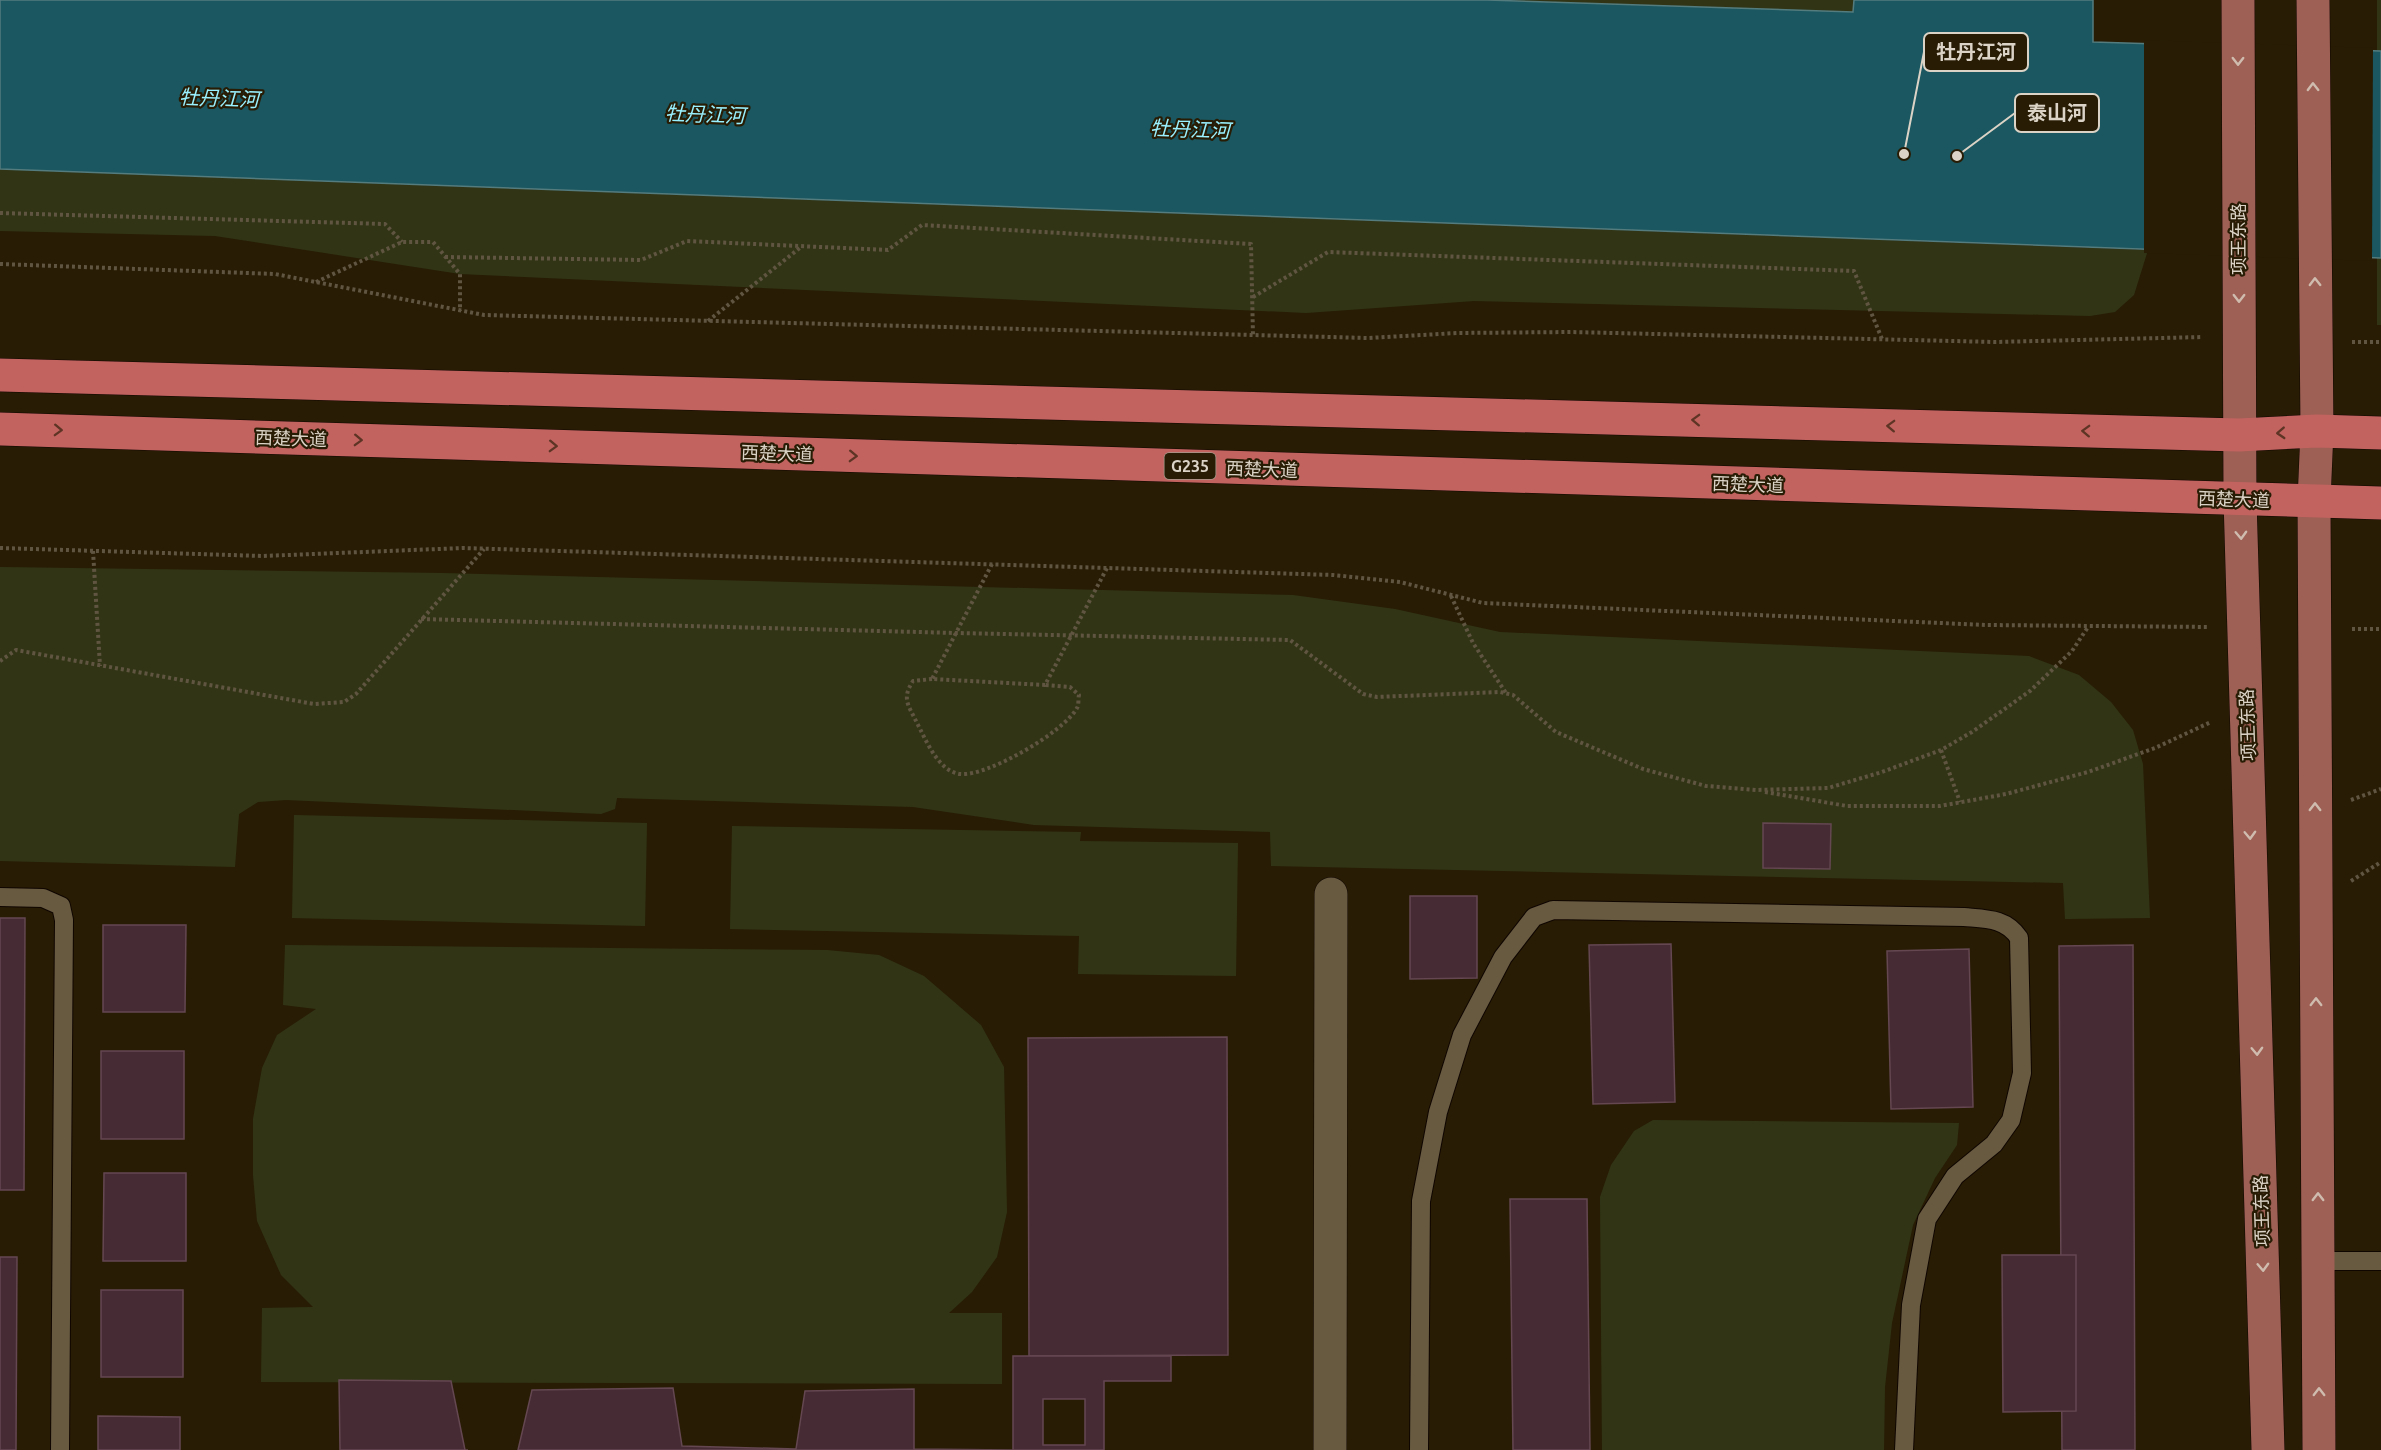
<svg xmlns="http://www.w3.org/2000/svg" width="2381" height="1450" font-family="Ubuntu,'Noto Sans SC',sans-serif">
<rect width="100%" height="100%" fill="#281c05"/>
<g fill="#313516">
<polygon points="1492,0 1854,0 1854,12"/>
<rect x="2377" y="0" width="4" height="325"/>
<polygon points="0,169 2148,250 2134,295 2115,312 2090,316 1474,301 1306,313 460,274 215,236 0,231"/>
<polygon points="0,567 442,573 1293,595 1395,609 1500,632 2029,656 2079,675 2111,702 2133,730 2143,764 2150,918 2065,919 2063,883 1271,866 1270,832 1034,825 913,807 617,798 615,809 601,814 286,800 258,802 239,814 235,867 0,861"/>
<polygon points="294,815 647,823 645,926 292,918"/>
<polygon points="732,826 1081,832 1080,841 1238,843 1236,976 1078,974 1079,936 730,929"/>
<polygon points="285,945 827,950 879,955 924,976 981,1025 1004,1067 1007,1212 997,1257 972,1292 949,1313 1002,1313 1002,1384 261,1382 262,1308 313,1307 281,1275 257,1221 253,1175 253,1119 262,1068 277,1035 316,1009 283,1005"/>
<polygon points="1653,1120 1959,1123 1957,1145 1935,1178 1913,1225 1892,1323 1885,1387 1884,1450 1602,1450 1600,1197 1611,1165 1634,1131"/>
</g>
<polygon fill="#1a5760" stroke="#547c7f" stroke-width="1.5" points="0,0 1487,0 1853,12 1854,0 2093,0 2093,42 2381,51 2381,258 0,169"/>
<polygon fill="#281c05" points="2144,40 2373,48 2372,261 2144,253"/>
<g fill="#462b34" stroke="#644751" stroke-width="1.5" fill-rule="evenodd">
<polygon points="1763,823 1831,824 1830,869 1763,868"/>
<polygon points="1410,896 1477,896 1477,978 1410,979"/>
<polygon points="0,918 25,918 24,1190 0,1190"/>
<polygon points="103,925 186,925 185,1012 103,1012"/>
<polygon points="1671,944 1675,1102 1593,1104 1589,945"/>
<polygon points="2133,945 2135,1450 2062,1450 2059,946"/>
<polygon points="1969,949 1973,1107 1891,1109 1887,951"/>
<polygon points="1227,1037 1228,1355 1029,1356 1028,1038"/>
<rect x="101" y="1051" width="83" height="88"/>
<polygon points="104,1173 186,1173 186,1261 103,1261"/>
<polygon points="1510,1199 1587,1199 1590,1450 1513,1450"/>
<polygon points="2002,1255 2076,1255 2076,1411 2003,1412"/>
<polygon points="0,1257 17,1257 16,1450 0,1450"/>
<rect x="101" y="1290" width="82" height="87"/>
<path d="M 1013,1356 L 1171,1356 L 1171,1381 L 1104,1381 L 1104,1450 L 518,1450 L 532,1390 L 673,1388 L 682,1446 L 796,1449 L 805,1391 L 914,1389 L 914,1449 L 1013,1450 ZM 1043,1399 L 1085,1399 L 1085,1445 L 1043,1445 Z"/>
<polygon points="339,1380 451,1381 465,1450 468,1450 340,1450"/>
<polygon points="98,1416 180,1417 180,1450 98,1450"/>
</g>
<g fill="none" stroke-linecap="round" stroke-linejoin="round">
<g stroke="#100600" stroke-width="20">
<g id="lane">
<polyline points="0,897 43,898 61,906 64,920 60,1450"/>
<polyline points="2318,1261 2381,1261"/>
<path d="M 1419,1450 L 1421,1201 L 1438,1112 L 1462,1035 L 1503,957 L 1534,917 L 1553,910 L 1964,917 C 1986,919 2006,918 2019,938 L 2022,1073 L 2011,1120 L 1994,1144 L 1955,1176 L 1927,1219 L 1911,1305 L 1904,1450"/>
</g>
</g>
<g stroke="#100600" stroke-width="34">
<polyline id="street" points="1330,1450 1331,894"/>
</g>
<g stroke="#100600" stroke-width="34">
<g id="primary">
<polyline points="2238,0 2240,499 2268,1450"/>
<polyline points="2313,0 2317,431 2314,501 2319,1450"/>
</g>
</g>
<g stroke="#100600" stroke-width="34">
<g id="highway">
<polyline points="0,375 2239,435 2317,431 2381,433"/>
<polyline points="0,429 2381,503"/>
</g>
</g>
<g stroke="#605541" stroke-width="4" stroke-dasharray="3 3" stroke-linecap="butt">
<polyline points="0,213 385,224 402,242"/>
<polyline points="445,257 641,260 687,241 888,250 922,225 1251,244 1253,336"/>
<polyline points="0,264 275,274 484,315 1368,338 1457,333 1571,332 1995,342 2203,337"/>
<polyline points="316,282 402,242 433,242 460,274 460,311"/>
<polyline points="1253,297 1328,252 1854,271 1882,339"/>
<polyline points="708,321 801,247"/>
<polyline points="2352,342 2381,342"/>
<polyline points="0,548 263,556 463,548 1333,575 1400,582 1483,603 1986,625 2209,627"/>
<polyline points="93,551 100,666"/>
<polyline points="992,564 932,679 1045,685 1107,568"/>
<polyline points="1451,596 1473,643 1506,693"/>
<polyline points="421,619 956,633 1290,640 1363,694 1377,697 1500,692 1513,695 1556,732 1643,769 1706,786 1757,790 1828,788 1882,772 1941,750 1972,732 2030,691 2072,651 2088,627"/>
<polyline points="2352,629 2381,629"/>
<polyline points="0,661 16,650 314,704 344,702 356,694 484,549"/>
<path d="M 932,679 L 913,681 C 901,699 909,706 917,723 C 926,740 938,771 960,774 C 987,777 1064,732 1077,708 C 1079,705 1078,699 1079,695 L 1070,687 L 1045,685"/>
<polyline points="1941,750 1960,802"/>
<polyline points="1765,792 1847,806 1940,806 2006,794 2088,772 2155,748 2211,722"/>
<polyline points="2351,800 2381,789"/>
<polyline points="2351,881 2381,862"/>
</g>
<use href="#lane" stroke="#675a41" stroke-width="18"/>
<use href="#street" stroke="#675a41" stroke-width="33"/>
<use href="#primary" stroke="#9e5f54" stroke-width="33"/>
<use href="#highway" stroke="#c26360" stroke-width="33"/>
</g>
<defs><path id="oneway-chevron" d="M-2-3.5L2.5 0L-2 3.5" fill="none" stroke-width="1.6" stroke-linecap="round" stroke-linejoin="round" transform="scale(1.5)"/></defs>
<g stroke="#cfbcaf">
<use href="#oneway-chevron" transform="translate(2238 61) rotate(90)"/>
<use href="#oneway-chevron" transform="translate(2313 87) rotate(-91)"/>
<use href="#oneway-chevron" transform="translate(2315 282) rotate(-91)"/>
<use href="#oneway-chevron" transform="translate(2239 298) rotate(90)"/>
<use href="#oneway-chevron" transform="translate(2241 535) rotate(88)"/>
<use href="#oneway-chevron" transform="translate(2315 807) rotate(-90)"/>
<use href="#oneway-chevron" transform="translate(2250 835) rotate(88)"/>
<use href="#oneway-chevron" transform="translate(2316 1002) rotate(-90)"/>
<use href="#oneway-chevron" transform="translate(2257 1051) rotate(88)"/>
<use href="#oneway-chevron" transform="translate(2318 1197) rotate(-90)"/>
<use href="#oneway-chevron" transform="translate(2263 1267) rotate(88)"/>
<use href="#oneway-chevron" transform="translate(2319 1392) rotate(-90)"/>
</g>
<g stroke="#5e3525">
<use href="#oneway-chevron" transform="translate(1696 420) rotate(-178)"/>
<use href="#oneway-chevron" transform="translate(1891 426) rotate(-178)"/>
<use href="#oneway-chevron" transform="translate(58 430) rotate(2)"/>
<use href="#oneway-chevron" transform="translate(2086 431) rotate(-178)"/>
<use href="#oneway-chevron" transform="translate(2281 433) rotate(177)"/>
<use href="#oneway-chevron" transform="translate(358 440) rotate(2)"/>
<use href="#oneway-chevron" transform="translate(553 446) rotate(2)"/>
<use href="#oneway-chevron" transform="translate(853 456) rotate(2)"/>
</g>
<g text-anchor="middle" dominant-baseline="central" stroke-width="4.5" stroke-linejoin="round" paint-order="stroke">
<rect fill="#281c05" stroke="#a59c8c" stroke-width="1.5" x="1164.5" y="453" width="51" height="26" rx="4.5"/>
<g font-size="16" font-weight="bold" fill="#dbd3c6">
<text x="1190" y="466">G235</text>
</g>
<g font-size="18" fill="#dbd3c6" stroke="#281c05">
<text transform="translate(2238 239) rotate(-90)">项王东路</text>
<text transform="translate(291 438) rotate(2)">西楚大道</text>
<text transform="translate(777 453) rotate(2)">西楚大道</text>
<text transform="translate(1262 469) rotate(2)">西楚大道</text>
<text transform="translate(1748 484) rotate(2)">西楚大道</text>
<text transform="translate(2234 499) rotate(2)">西楚大道</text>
<text transform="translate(2247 725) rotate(-92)">项王东路</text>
<text transform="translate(2261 1211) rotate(-92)">项王东路</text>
</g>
<g font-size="20" font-style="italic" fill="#99f0fe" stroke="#281c05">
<text transform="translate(219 98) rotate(2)">牡丹江河</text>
<text transform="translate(705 114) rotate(2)">牡丹江河</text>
<text transform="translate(1190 129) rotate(2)">牡丹江河</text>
</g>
</g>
<path fill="none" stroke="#dbd3c6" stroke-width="2" d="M1904 154L1924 52M1957 156L2015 113"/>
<g fill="#dbd3c6" stroke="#281c05" stroke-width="2">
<circle cx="1904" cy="154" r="6"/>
<circle cx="1957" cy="156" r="6"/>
</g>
<g fill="#281c05" stroke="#dbd3c6" stroke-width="2">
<rect x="1924" y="33" width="104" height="38" rx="6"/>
<rect x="2015" y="94" width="84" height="38" rx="6"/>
</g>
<g font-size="20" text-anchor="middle" font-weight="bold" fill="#dbd3c6">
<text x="1976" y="59">牡丹江河</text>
<text x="2057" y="120">泰山河</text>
</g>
</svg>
